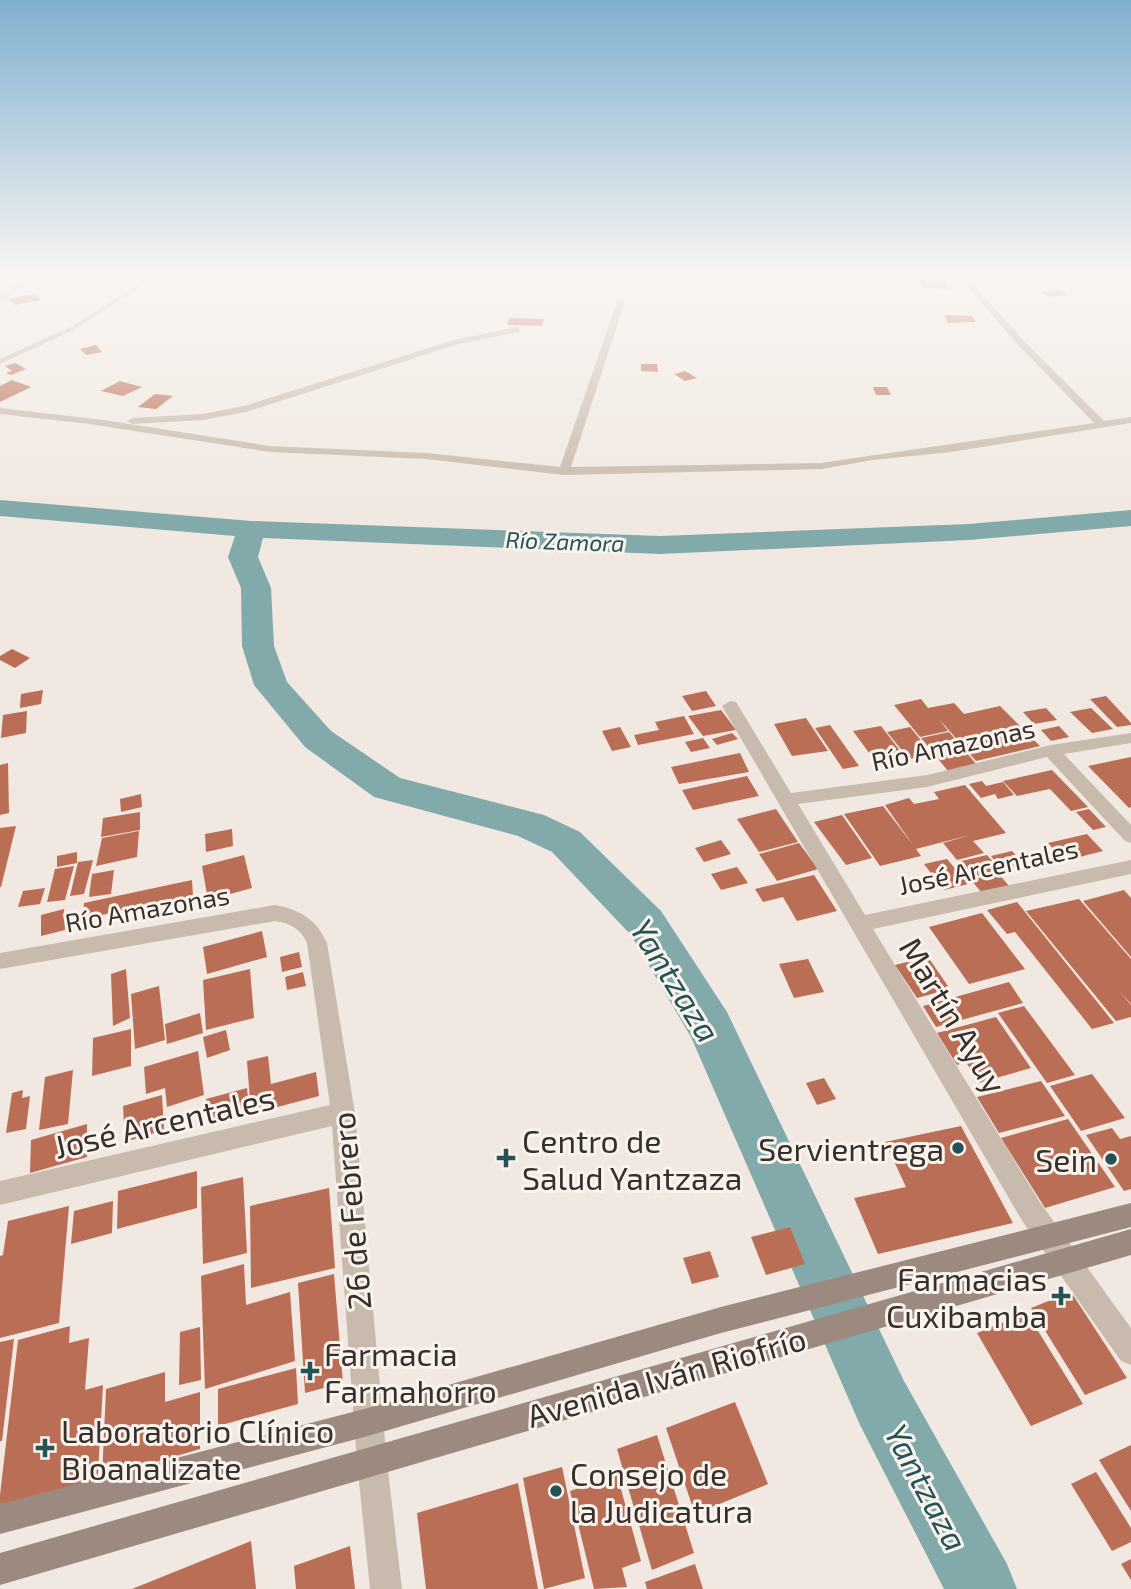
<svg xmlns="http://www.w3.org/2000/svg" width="1131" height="1589" font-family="'Exo 2',sans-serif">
<rect width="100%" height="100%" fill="#f1e9e1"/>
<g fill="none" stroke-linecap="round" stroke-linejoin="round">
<polygon fill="#82aaab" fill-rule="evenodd" points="0,500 251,521 660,536 969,524 1131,510 1131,526 969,540 660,554 263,538 258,557 271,588 274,646 287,682 331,731 400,778 544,815 580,832 661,911 727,1012 904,1381 1007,1564 1017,1589 944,1589 860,1425 691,1037 631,935 552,852 518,836 374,797 305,747 254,685 242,646 241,588 228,557 235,536 0,516"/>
</g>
<g fill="#ba6e56">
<polygon points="919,279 944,280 949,289 923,288"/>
<polygon points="1058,290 1068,295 1050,297 1040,292"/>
<polygon points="35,294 40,300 15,305 9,299"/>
<polygon points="944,315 972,316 976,322 948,323"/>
<polygon points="509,318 544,319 542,326 507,325"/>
<polygon points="96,345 102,352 86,355 80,349"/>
<polygon points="15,363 26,369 11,375 6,373 12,371 5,366"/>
<polygon points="641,364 657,364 658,372 641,371"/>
<polygon points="685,371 697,378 685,381 674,374"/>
<polygon points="12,380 31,387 0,402 0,386"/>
<polygon points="120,381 142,387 123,396 101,391"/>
<polygon points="873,387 887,387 891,395 876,395"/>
<polygon points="155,394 173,396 156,409 138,407"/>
<polygon points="12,649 30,658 15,668 0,660 0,656"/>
<polygon points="43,690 41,704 20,708 21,694"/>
<polygon points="706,691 716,706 692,711 682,696"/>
<polygon points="1106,696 1131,723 1131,725 1117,727 1090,699"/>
<polygon points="921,699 928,708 954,703 964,714 1000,706 1040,746 976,761 939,719 948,731 920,737 894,705"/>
<polygon points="1046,708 1057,720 1034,724 1023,712"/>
<polygon points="1091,708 1113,729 1092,733 1070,712"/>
<polygon points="721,710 736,730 703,736 688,716"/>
<polygon points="27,711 26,733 1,738 3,715"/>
<polygon points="684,716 694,734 638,745 634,735 659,730 655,722"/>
<polygon points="806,718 828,751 792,756 774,724"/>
<polygon points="830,725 859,766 843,769 815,728"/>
<polygon points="881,726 901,752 872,757 853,731"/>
<polygon points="1059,726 1069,737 1051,741 1041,730"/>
<polygon points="620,727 631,747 612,751 602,731"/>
<polygon points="910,727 933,755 909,759 887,732"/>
<polygon points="949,732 977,765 948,771 921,738"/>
<polygon points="732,733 738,739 717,745 712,739"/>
<polygon points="703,738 710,748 691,752 685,742"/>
<polygon points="740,753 749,772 679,784 671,767"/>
<polygon points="1131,757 1131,807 1129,808 1088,766"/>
<polygon points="8,763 9,813 0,815 0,765"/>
<polygon points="1052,770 1088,807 1071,811 1050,789 1017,796 1003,781"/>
<polygon points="747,776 759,796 693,810 682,790"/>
<polygon points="982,781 986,786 1003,782 1014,795 998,799 995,794 981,798 969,784"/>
<polygon points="965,785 1006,833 973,841 984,853 957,860 943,843 970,835 916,849 921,856 880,866 844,814 883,806 913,845 885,805 909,798 914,804 939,799 934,792"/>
<polygon points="141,794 142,807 121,812 120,799"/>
<polygon points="776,809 798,842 759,852 737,819"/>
<polygon points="1089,809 1106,827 1093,830 1076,812"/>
<polygon points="140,812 140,830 101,837 103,818"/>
<polygon points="842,815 872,858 846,865 814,822"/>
<polygon points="16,826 1,887 0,887 0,828"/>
<polygon points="232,829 233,846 206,852 205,834"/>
<polygon points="139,831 137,857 96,866 102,838"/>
<polygon points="1087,834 1103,851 1064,861 1048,843"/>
<polygon points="721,840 731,854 704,862 695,848"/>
<polygon points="799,843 818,869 777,881 759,854"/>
<polygon points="1012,851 1024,864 1001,869 991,856"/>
<polygon points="77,852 77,863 57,867 57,856"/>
<polygon points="244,855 252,888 208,900 202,866"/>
<polygon points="987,855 1000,870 969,878 957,862"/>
<polygon points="947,859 968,884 944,890 924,864"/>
<polygon points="93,860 84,894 70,896 78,862"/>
<polygon points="74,866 65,900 47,902 55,869"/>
<polygon points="737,867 748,883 721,890 711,874"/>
<polygon points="114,870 111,894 89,897 92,874"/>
<polygon points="998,873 1009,886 982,893 971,880"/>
<polygon points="814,875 837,911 797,921 783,897 763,902 755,889"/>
<polygon points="192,880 193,896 83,919 84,903"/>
<polygon points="45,888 40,904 18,907 23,891"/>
<polygon points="1124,890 1131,898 1131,957 1083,901"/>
<polygon points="1079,899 1131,959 1131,1004 1119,991 1131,1005 1131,1017 1116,1021 1026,911"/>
<polygon points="1017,902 1114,1023 1092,1029 1015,932 1007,934 987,910"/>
<polygon points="64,909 65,930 41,936 41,915"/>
<polygon points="982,913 1025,969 969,984 929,927"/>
<polygon points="262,931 267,957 207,974 203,947"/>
<polygon points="299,952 302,967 282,972 280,957"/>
<polygon points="928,957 950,989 917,998 895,965"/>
<polygon points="808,959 824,992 794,998 779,964"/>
<polygon points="126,969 130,1018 113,1026 111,974"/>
<polygon points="250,969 254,1018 206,1030 203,980"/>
<polygon points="303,972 306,986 287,990 285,977"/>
<polygon points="1009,982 1023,1003 936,1027 923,1006"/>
<polygon points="159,986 165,1040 135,1049 131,994"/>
<polygon points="1024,1006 1075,1075 1047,1083 998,1013"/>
<polygon points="200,1013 203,1033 167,1044 165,1024"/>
<polygon points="996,1017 1031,1068 979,1083 966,1062 957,1065 937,1033"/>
<polygon points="131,1029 131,1066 92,1076 93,1038"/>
<polygon points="226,1030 230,1050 207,1058 203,1037"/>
<polygon points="198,1051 204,1095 167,1107 165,1088 146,1094 144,1067"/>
<polygon points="268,1056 271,1084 316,1072 319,1096 251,1114 247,1061"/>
<polygon points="73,1070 68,1124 39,1130 45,1077"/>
<polygon points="1092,1074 1125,1118 1081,1131 1050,1086"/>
<polygon points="824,1078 836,1099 817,1105 806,1083"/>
<polygon points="1041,1081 1065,1116 999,1133 977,1097"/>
<polygon points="247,1088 249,1108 208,1120 206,1099"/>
<polygon points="23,1090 22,1098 30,1096 26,1129 6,1133 12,1093"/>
<polygon points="162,1095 164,1130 125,1142 123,1106"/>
<polygon points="1068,1119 1115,1187 1045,1208 1001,1138"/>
<polygon points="87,1124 87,1157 30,1173 31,1140"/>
<polygon points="961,1126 1013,1223 878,1254 854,1198 906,1187 885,1142"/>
<polygon points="1112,1128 1120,1139 1131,1136 1131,1189 1124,1191 1086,1135"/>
<polygon points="197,1171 197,1208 117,1229 118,1191"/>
<polygon points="243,1177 247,1253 203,1264 201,1187"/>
<polygon points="329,1188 335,1268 251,1288 250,1206"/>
<polygon points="113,1201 112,1233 71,1244 74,1211"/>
<polygon points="69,1206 59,1323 0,1338 0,1256 3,1255 8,1221"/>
<polygon points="790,1227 805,1264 766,1275 751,1237"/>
<polygon points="710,1251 719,1277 692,1284 683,1258"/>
<polygon points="244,1264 246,1305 290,1292 295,1361 205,1389 201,1276"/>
<polygon points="334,1274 343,1383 305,1393 298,1283"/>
<polygon points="1071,1292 1127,1378 1085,1395 1031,1308"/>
<polygon points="1027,1313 1083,1404 1031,1426 977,1333"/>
<polygon points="70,1326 69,1343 89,1338 85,1390 103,1385 97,1490 0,1518 0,1495 18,1340"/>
<polygon points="200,1327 201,1380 179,1385 180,1332"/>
<polygon points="14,1339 2,1441 0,1441 0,1342"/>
<polygon points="296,1368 298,1404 218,1426 218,1389"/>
<polygon points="165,1372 165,1402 200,1392 200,1449 102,1478 106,1389"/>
<polygon points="735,1402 768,1484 695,1514 666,1428"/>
<polygon points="657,1435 694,1553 652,1570 617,1449"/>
<polygon points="1131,1445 1131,1511 1099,1460"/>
<polygon points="562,1467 585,1578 544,1589 523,1478"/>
<polygon points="1096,1472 1131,1528 1131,1542 1112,1551 1071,1484"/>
<polygon points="617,1475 641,1561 622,1568 627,1587 594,1589 570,1491"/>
<polygon points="518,1483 538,1589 426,1589 417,1513"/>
<polygon points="251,1541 256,1589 132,1589"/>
<polygon points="350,1546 355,1589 296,1589 294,1566"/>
<polygon points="1131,1559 1131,1580 1121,1564"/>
<polygon points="695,1564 703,1589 647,1589 645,1582"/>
</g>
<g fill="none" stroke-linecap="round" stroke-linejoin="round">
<polygon fill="#c8baad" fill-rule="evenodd" points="148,278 155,278 75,329 0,364 0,359 71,327"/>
<g fill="#c8baad" fill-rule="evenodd">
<polygon points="24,278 35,278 0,301 0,294"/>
<polygon points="960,278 968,278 1023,340 1104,421 1131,417 1131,423 951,452 873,460 821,469 564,475 426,459 270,452 89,424 0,414 0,408 104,420 270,446 426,453 560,467 617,302 621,299 625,302 571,467 821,463 1094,423 1017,344"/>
<polygon points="516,327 519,328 519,332 459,344 246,412 203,420 132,424 127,421 132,418 203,414 244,406 454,340"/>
<polygon points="730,701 736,702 791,793 927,775 1051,745 1131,733 1131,743 1064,754 1131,825 1131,843 1125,841 1047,757 927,787 798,804 865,915 1131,860 1131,874 873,929 1039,1201 1131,1328 1131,1365 1121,1361 1021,1219 722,706"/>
<path d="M 275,905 C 301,910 316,919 327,943 L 355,1113 L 387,1462 L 402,1589 L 370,1589 L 357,1462 L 332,1126 L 0,1205 L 0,1181 L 330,1105 L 307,943 C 301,929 290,923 275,921 L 0,969 L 0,953 Z"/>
</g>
<g fill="#9c897f" fill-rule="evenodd">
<polygon points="1131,1203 1131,1227 721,1333 368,1436 0,1534 0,1504 368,1408 721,1307"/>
<polygon points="1131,1229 1131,1255 0,1585 0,1553"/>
</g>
</g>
<linearGradient id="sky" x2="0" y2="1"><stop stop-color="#7fb0d0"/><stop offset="0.55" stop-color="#f9f5f2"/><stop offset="1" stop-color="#f9f5f2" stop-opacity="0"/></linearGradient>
<rect width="1131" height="501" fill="url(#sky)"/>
<g fill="#255255" stroke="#f9f3ed" stroke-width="2.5">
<circle cx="958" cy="1148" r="7"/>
<path d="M502.5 1147.5h7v7h7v7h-7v7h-7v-7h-7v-7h7z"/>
<circle cx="1111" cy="1159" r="7"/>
<path d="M1057.5 1285.5h7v7h7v7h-7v7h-7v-7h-7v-7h7z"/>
<path d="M306.5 1360.5h7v7h7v7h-7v7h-7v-7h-7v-7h7z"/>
<path d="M41.5 1437.5h7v7h7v7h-7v7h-7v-7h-7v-7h7z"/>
<circle cx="556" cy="1491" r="7"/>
</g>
<g text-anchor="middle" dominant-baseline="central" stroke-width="6" stroke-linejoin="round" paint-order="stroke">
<g font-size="23" font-style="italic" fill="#255255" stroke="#f9f3ed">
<text transform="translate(565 541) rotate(2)">Río Zamora</text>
</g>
<g font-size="26" fill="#372f2b" stroke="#f9f3ed">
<text transform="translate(953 744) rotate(-12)">Río Amazonas</text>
<text transform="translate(988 866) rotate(-12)">José Arcentales</text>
<text transform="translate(147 908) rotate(-10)">Río Amazonas</text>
</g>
<g font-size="32" fill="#372f2b" stroke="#f9f3ed">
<text transform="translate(954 1015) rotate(59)">Martín Ayuy</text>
<text transform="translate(164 1121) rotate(-13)">José Arcentales</text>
<text transform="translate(350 1211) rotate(-95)">26 de Febrero</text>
<text transform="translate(666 1376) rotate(-16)">Avenida Iván Riofrío</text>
</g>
<g font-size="32" fill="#372f2b" stroke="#f9f3ed" text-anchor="start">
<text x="522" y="1140">Centro de<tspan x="522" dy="37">Salud Yantzaza</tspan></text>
<text x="944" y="1148" text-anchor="end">Servientrega</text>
<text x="1097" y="1159" text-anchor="end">Sein</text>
<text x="1047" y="1278" text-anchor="end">Farmacias<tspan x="1047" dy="37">Cuxibamba</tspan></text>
<text x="324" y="1353">Farmacia<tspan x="324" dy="37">Farmahorro</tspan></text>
<text x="61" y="1430">Laboratorio Clínico<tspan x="61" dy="37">Bioanalizate</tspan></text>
<text x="570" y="1473">Consejo de<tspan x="570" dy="37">la Judicatura</tspan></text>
</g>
<g font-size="33" font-style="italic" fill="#255255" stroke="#f9f3ed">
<text transform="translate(676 980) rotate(58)">Yantzaza</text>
<text transform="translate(927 1487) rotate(62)">Yantzaza</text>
</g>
</g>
</svg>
